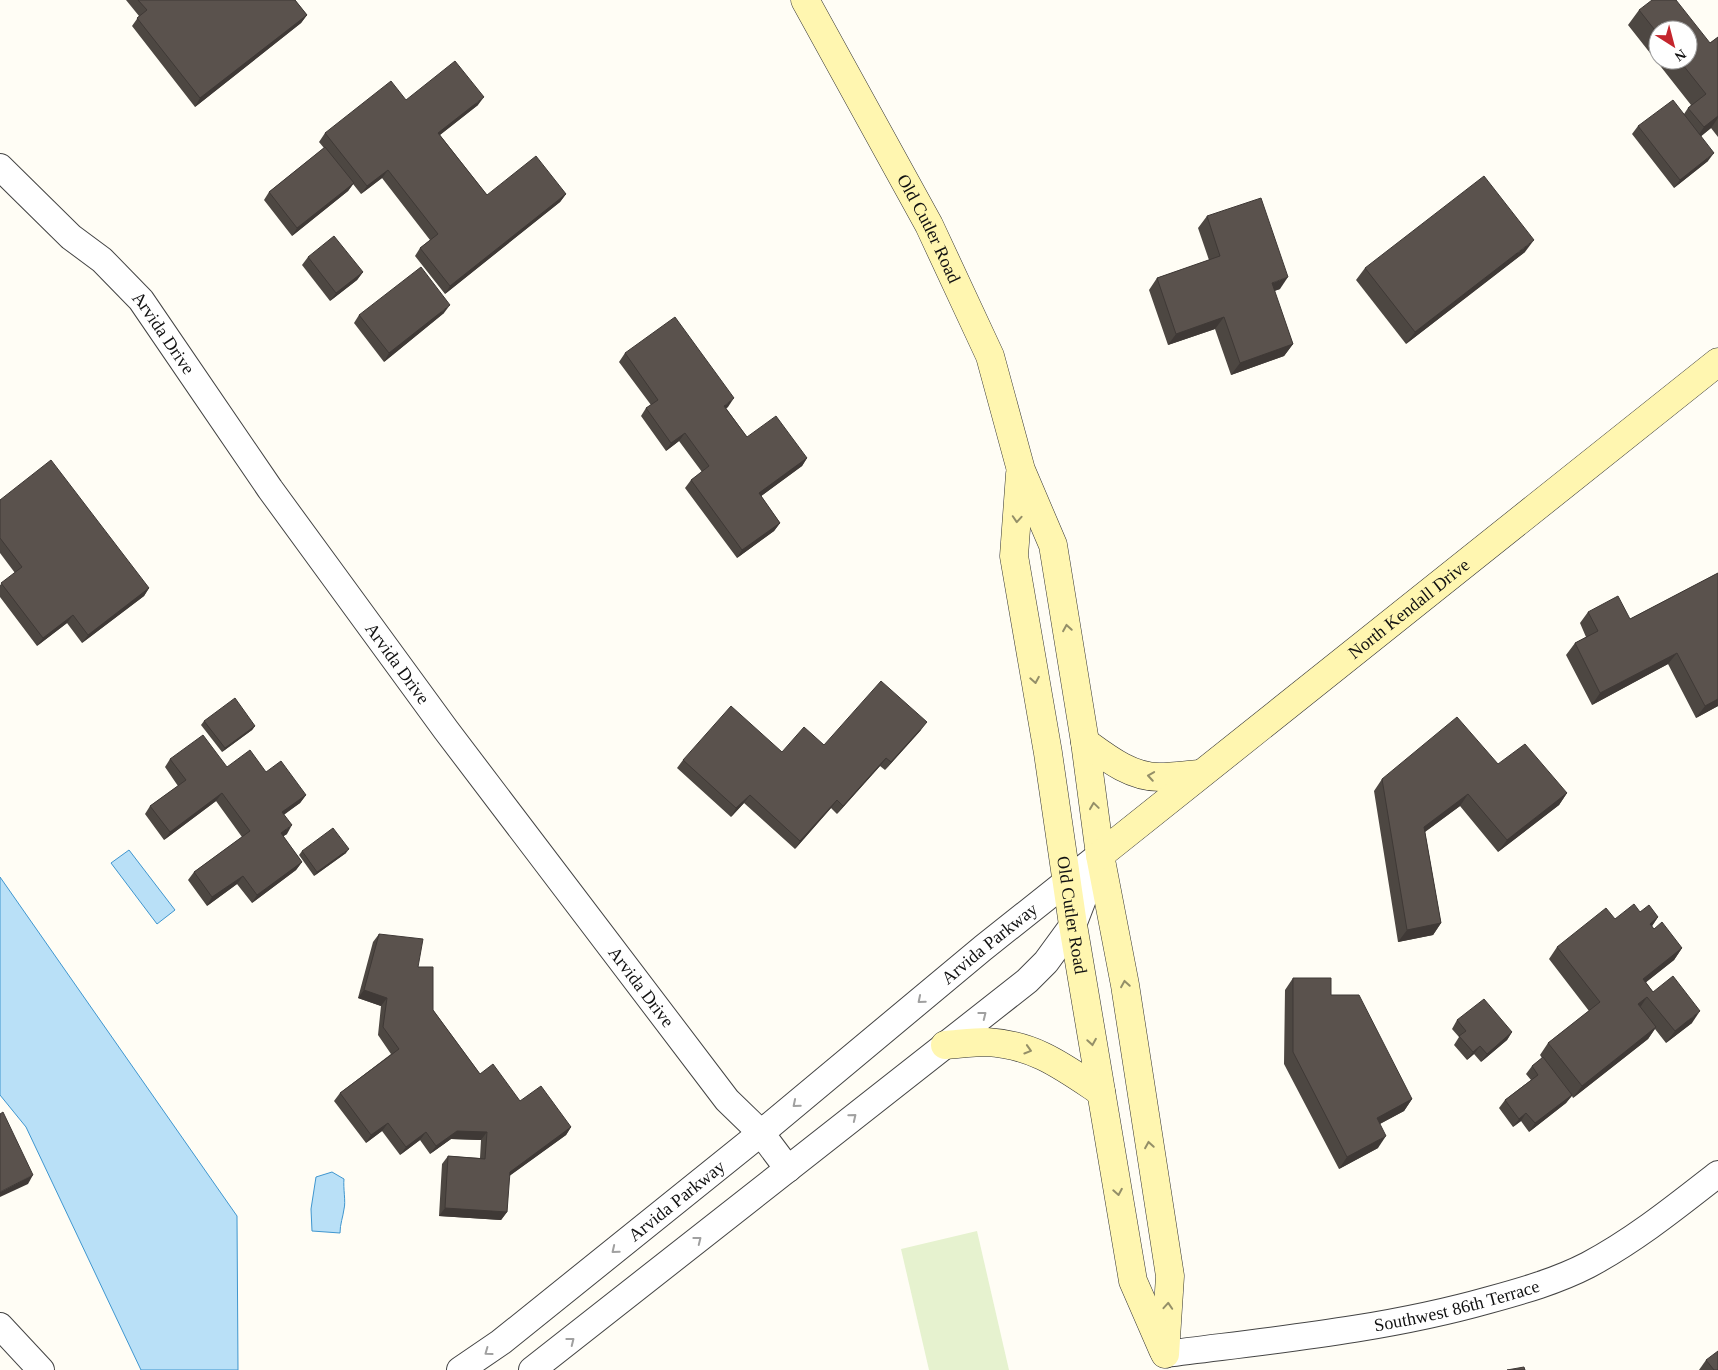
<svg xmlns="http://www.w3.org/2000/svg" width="1718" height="1370" font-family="'Times New Roman',serif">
<rect width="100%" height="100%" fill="#fffdf5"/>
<polygon fill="#e6f2cf" points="977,1231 1009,1370 929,1370 901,1249"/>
<g fill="#b9e0f7" stroke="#3f96cf">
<polygon points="129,850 175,910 157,924 111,863"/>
<polygon points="0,877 237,1216 238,1370 141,1370 26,1127 0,1095"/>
<path d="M 332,1172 L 344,1179 C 343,1188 346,1202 344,1209 C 343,1217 340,1224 340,1233 L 312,1231 L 311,1209 L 316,1177 Z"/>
</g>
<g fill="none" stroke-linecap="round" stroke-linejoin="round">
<g stroke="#444" stroke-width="28">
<g id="street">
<path id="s1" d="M 0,167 L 71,237 L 102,260 L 141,300 L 270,489 L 327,567 L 446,730 L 727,1100 L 761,1133 L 788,1169"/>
<polyline points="0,1326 41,1370"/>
<path id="s2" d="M 1165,1354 C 1273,1340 1383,1330 1489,1300 C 1522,1291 1557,1281 1588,1265 C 1635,1240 1677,1206 1718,1174"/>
<path id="s3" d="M 460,1370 L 501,1342 L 761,1133 L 983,948 L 1100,855"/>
<polyline points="532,1370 1027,981 1046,962 1073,925 1100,855"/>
</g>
</g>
<g stroke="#333" stroke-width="29">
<g id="secondary">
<path id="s4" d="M 805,0 L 929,225 L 990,356 L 1021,470 L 1053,545 L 1085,742 L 1100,855 L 1125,985 L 1170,1276 L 1165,1354"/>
<path id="s5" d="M 1020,474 L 1014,556 L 1048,753 L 1073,925 L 1133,1281 L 1163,1350"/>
<path d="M 1085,742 C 1107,758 1131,777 1159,777 C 1173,777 1186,775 1199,774"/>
<path id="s6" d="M 1100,855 L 1718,362"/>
<path d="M 945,1045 C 959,1044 973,1042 987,1042 C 1035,1045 1062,1066 1101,1092"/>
</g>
</g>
<use href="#street" stroke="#fff" stroke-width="26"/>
<use href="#secondary" stroke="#fff6b0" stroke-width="28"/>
</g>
<g fill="#4d4742" fill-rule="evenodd">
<polygon points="126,0 295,0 307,15 301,23 195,107 132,26 139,16"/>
<path d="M 1639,10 L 1710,43 L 1718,37 L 1718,137 L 1711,128 L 1701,136 L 1708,161 L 1674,188 L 1632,134 L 1638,126 L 1684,114 L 1688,108 L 1691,105 L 1628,25 ZM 1658,30 L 1688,60 L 1658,60 Z"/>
<polygon points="406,100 478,105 440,135 487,195 566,194 560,202 445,294 415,256 420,248 430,240 382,178 361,194 353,184 348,191 292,236 264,200 269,192 324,148 319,142 325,133"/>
<polygon points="1207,216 1280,289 1274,291 1293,344 1284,356 1231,375 1215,329 1168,345 1149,290 1157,278 1209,260 1198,228"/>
<polygon points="1525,252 1406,344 1356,280 1365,268"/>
<polygon points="308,257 363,272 357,280 330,301 302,265"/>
<polygon points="444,313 384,362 354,323 359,315"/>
<polygon points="625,353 728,407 726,408 747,437 807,458 802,466 761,496 780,523 774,531 737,558 685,488 691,480 702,472 679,441 666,451 641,416 646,408 651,405 619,362"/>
<polygon points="0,500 149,588 144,596 82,643 67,623 37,646 0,597 0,585 15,573 0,553"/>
<polygon points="1718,573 1718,706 1696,718 1668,664 1592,705 1566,655 1575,643 1586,637 1580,623 1588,612 1630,619"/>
<polygon points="204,721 255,726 252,730 222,752 201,725"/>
<polygon points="921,730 885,770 880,766 837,814 831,808 795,849 744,803 731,817 677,768 683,760 782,752 824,745"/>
<polygon points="170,759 266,772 306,795 300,803 284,814 287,834 283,836 302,862 296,870 252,903 237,884 207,906 188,880 194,872 242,837 216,801 164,840 145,814 150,806 178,786 165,767"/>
<polygon points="1498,764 1567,793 1559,805 1498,852 1460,806 1425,832 1441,923 1433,935 1398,942 1374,791 1382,779"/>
<polygon points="302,851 346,853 314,876 299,855"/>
<polygon points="1640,912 1658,917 1652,926 1654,929 1682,948 1674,960 1646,982 1653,992 1692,1023 1666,1043 1655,1029 1648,1039 1573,1098 1572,1096 1566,1103 1529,1132 1521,1121 1513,1127 1499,1108 1505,1100 1531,1080 1526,1074 1532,1066 1542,1058 1540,1055 1548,1043 1589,1011 1549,959 1557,947 1615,919"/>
<polygon points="379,934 418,967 433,1010 480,1074 520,1101 571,1127 566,1135 509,1176 507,1212 501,1220 439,1216 442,1164 448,1156 480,1158 481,1140 451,1139 430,1154 420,1140 400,1155 382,1131 366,1143 334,1101 340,1093 391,1054 378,1035 381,1006 358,998 373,942"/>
<polygon points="1293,978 1331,995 1412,1099 1404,1111 1380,1124 1378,1148 1339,1169 1284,1064 1285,990"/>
<polygon points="1457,1020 1512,1032 1507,1040 1481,1062 1474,1054 1467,1060 1454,1045 1459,1037 1452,1029"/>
<polygon points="1706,1360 1718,1370 1699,1370"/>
</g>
<g fill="#3f3936">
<polygon points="307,15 301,23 195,107 200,98"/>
<polygon points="484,97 478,105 432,141 438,133"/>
<polygon points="1718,116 1718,118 1711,128 1693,143 1704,127"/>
<polygon points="1714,153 1708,161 1674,188 1680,180"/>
<polygon points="388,170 382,178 361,194 367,186"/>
<polygon points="354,183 348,191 292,236 297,228"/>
<polygon points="566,194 560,202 445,294 450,286"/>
<polygon points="1534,240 1525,252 1406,344 1415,332"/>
<polygon points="363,272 357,280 330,301 336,293"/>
<polygon points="1288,277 1280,289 1263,295 1272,283"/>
<polygon points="450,305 444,313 384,362 389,353"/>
<polygon points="1224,317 1215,329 1168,345 1176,334"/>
<polygon points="1293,344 1284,356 1231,375 1240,363"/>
<polygon points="734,398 728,407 718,414 724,406"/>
<polygon points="685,433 679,441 666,451 671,443"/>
<polygon points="807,458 802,466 753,502 759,493"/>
<polygon points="780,523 774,531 737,558 742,550"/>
<polygon points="149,588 144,596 82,643 88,635"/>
<polygon points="73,615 67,623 37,646 43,638"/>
<polygon points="1677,653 1668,664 1592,705 1600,693"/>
<polygon points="1718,699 1718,706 1696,718 1705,706"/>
<polygon points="927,722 921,730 885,770 891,762"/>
<polygon points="255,726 252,730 222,752 225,748"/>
<polygon points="886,758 880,766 837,814 843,806"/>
<polygon points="222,793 216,801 164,840 170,832"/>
<polygon points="1567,793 1559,805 1498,852 1507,840"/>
<polygon points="1468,794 1460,806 1415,839 1424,827"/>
<polygon points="306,795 300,803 277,820 282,812"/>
<polygon points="750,795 744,803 731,817 736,808"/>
<polygon points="837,800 831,808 795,849 800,841"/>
<polygon points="292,825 287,834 276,841 281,833"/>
<polygon points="349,849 346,853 314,876 317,872"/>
<polygon points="302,862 296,870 252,903 257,895"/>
<polygon points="243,876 237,884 207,906 212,897"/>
<polygon points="1658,917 1650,929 1650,924"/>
<polygon points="1441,923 1433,935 1398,942 1407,930"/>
<polygon points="1682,948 1674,960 1635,991 1643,979"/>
<polygon points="364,990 387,998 381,1006 358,998"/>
<polygon points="1647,997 1639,1009 1638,1004"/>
<polygon points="1700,1011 1692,1023 1666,1043 1675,1031"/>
<polygon points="1656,1027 1648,1039 1573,1098 1582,1086"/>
<polygon points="1512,1032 1507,1040 1481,1062 1487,1054"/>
<polygon points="1480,1046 1474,1054 1467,1060 1473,1052"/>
<polygon points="1572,1095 1566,1103 1529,1132 1535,1123"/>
<polygon points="1412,1099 1404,1111 1368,1130 1377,1118"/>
<polygon points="1526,1113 1521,1121 1513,1127 1519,1119"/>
<polygon points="388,1123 382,1131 366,1143 371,1135"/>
<polygon points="571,1127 566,1135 504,1180 510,1172"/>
<polygon points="457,1131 487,1132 481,1140 451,1139 430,1154 436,1146"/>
<polygon points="426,1132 420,1140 400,1155 406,1147"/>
<polygon points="1386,1136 1378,1148 1339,1169 1347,1157"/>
<polygon points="33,1175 28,1184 0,1197 0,1192"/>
<polygon points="445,1208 507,1212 501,1220 439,1216"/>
</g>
<g fill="#5a524d" stroke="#3f3936">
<polygon points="138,0 295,0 307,15 200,98 137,18 147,10"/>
<polygon points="1652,0 1676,0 1710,43 1718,37 1718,116 1704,127 1688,108 1706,94 1679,60 1688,60 1688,30 1658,30 1658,34 1639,10"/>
<polygon points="455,61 484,97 438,133 487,195 536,156 566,194 450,286 420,248 438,234 388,170 367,186 325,133 391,81 406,100"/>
<polygon points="1673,100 1714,153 1680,180 1638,126"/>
<polygon points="325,147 354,183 297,228 269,192"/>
<polygon points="1484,176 1534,240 1415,332 1365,268"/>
<polygon points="1261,198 1288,277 1272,283 1293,344 1240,363 1224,317 1176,334 1157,278 1220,256 1207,216"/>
<polygon points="334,236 363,272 336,293 308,257"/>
<polygon points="421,267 450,305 389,353 359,315"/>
<polygon points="675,317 734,398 724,406 747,437 776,416 807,458 759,493 780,523 742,550 691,480 709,466 685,433 671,443 646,408 658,400 625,353"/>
<polygon points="51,460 149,588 88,635 73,615 43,638 1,583 22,567 0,538 0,500"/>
<polygon points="1718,573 1718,699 1705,706 1677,653 1600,693 1575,643 1598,631 1588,612 1618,596 1630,619"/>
<polygon points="881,681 927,722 891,762 886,758 843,806 837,800 800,841 750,795 736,808 683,760 731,706 782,752 804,727 824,745"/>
<polygon points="235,698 255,726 225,748 204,721"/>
<polygon points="1457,717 1498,764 1525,744 1567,793 1507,840 1468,794 1424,827 1441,923 1407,930 1382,779"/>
<polygon points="203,735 227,767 250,750 266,772 281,761 306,795 282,812 292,825 281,833 302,862 257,895 243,876 212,897 194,872 250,831 222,793 170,832 150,806 186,780 170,759"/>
<polygon points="333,828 349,849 317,872 302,851"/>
<polygon points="1634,904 1640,912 1649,905 1658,917 1650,924 1654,929 1662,922 1682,948 1643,979 1653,992 1673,976 1700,1011 1675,1031 1647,997 1638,1004 1656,1027 1582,1086 1548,1043 1600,1002 1557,947 1606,908 1615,919"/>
<polygon points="379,934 423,939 418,967 433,967 433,1010 480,1074 493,1064 520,1101 541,1086 571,1127 510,1172 507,1212 445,1208 448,1156 485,1159 487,1132 457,1131 436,1146 426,1132 406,1147 388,1123 371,1135 340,1093 399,1049 383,1027 387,998 364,990"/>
<polygon points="1293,978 1331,978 1331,995 1359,995 1412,1099 1377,1118 1386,1136 1347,1157 1293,1052"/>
<polygon points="1484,999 1512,1032 1487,1054 1480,1046 1473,1052 1459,1036 1466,1031 1457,1020"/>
<polygon points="1543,1057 1572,1095 1535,1123 1526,1113 1519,1119 1505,1100 1538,1075 1532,1066"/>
<polygon points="3,1112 33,1175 0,1192 0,1114"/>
<polygon points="1718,1351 1718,1370 1714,1370 1706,1360"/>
<polygon points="1524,1367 1525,1370 1507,1370"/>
</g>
<defs><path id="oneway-chevron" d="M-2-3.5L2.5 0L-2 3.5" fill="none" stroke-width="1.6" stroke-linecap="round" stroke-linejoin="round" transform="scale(1.25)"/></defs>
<g stroke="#948f68">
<use href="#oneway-chevron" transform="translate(1017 519) rotate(94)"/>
<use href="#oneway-chevron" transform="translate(1067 628) rotate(-99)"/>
<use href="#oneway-chevron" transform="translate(1035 680) rotate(80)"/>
<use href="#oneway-chevron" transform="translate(1151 776) rotate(-171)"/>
<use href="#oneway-chevron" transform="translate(1094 806) rotate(-98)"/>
<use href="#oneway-chevron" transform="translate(1125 984) rotate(-99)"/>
<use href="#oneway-chevron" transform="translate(1092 1042) rotate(81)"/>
<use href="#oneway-chevron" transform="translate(1028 1050) rotate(17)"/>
<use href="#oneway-chevron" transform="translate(1149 1145) rotate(-99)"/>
<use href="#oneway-chevron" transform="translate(1118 1192) rotate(80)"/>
<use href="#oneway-chevron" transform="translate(1168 1306) rotate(-86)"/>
</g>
<g stroke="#a0a0a0">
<use href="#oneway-chevron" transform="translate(921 1000) rotate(140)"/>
<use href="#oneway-chevron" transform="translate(983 1015) rotate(-38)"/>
<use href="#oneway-chevron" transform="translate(796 1104) rotate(140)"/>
<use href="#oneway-chevron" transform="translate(853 1117) rotate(-39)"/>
<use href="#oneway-chevron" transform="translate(698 1240) rotate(-38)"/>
<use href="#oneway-chevron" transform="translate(615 1250) rotate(141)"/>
<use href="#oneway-chevron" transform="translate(571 1341) rotate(-38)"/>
<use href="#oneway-chevron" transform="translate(488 1352) rotate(144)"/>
</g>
<g text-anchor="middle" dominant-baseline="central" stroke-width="5" stroke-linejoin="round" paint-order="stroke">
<g font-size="18" fill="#111" stroke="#fff">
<text stroke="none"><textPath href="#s4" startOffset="260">Old Cutler Road</textPath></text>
<text stroke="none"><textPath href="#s1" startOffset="234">Arvida Drive</textPath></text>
<text stroke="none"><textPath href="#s6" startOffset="395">North Kendall Drive</textPath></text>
<text stroke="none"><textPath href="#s1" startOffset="639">Arvida Drive</textPath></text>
<text stroke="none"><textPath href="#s5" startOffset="446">Old Cutler Road</textPath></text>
<text stroke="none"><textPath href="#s3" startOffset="680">Arvida Parkway</textPath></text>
<text stroke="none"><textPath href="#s1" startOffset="1044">Arvida Drive</textPath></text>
<text stroke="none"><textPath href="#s3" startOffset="275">Arvida Parkway</textPath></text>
<text stroke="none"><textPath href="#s2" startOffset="296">Southwest 86th Terrace</textPath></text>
</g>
</g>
<g transform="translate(1673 45) rotate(144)"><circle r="24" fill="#ffffff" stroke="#a0a0a0"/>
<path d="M0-4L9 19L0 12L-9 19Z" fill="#c4262e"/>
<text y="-8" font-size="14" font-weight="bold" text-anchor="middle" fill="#111111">N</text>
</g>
</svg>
